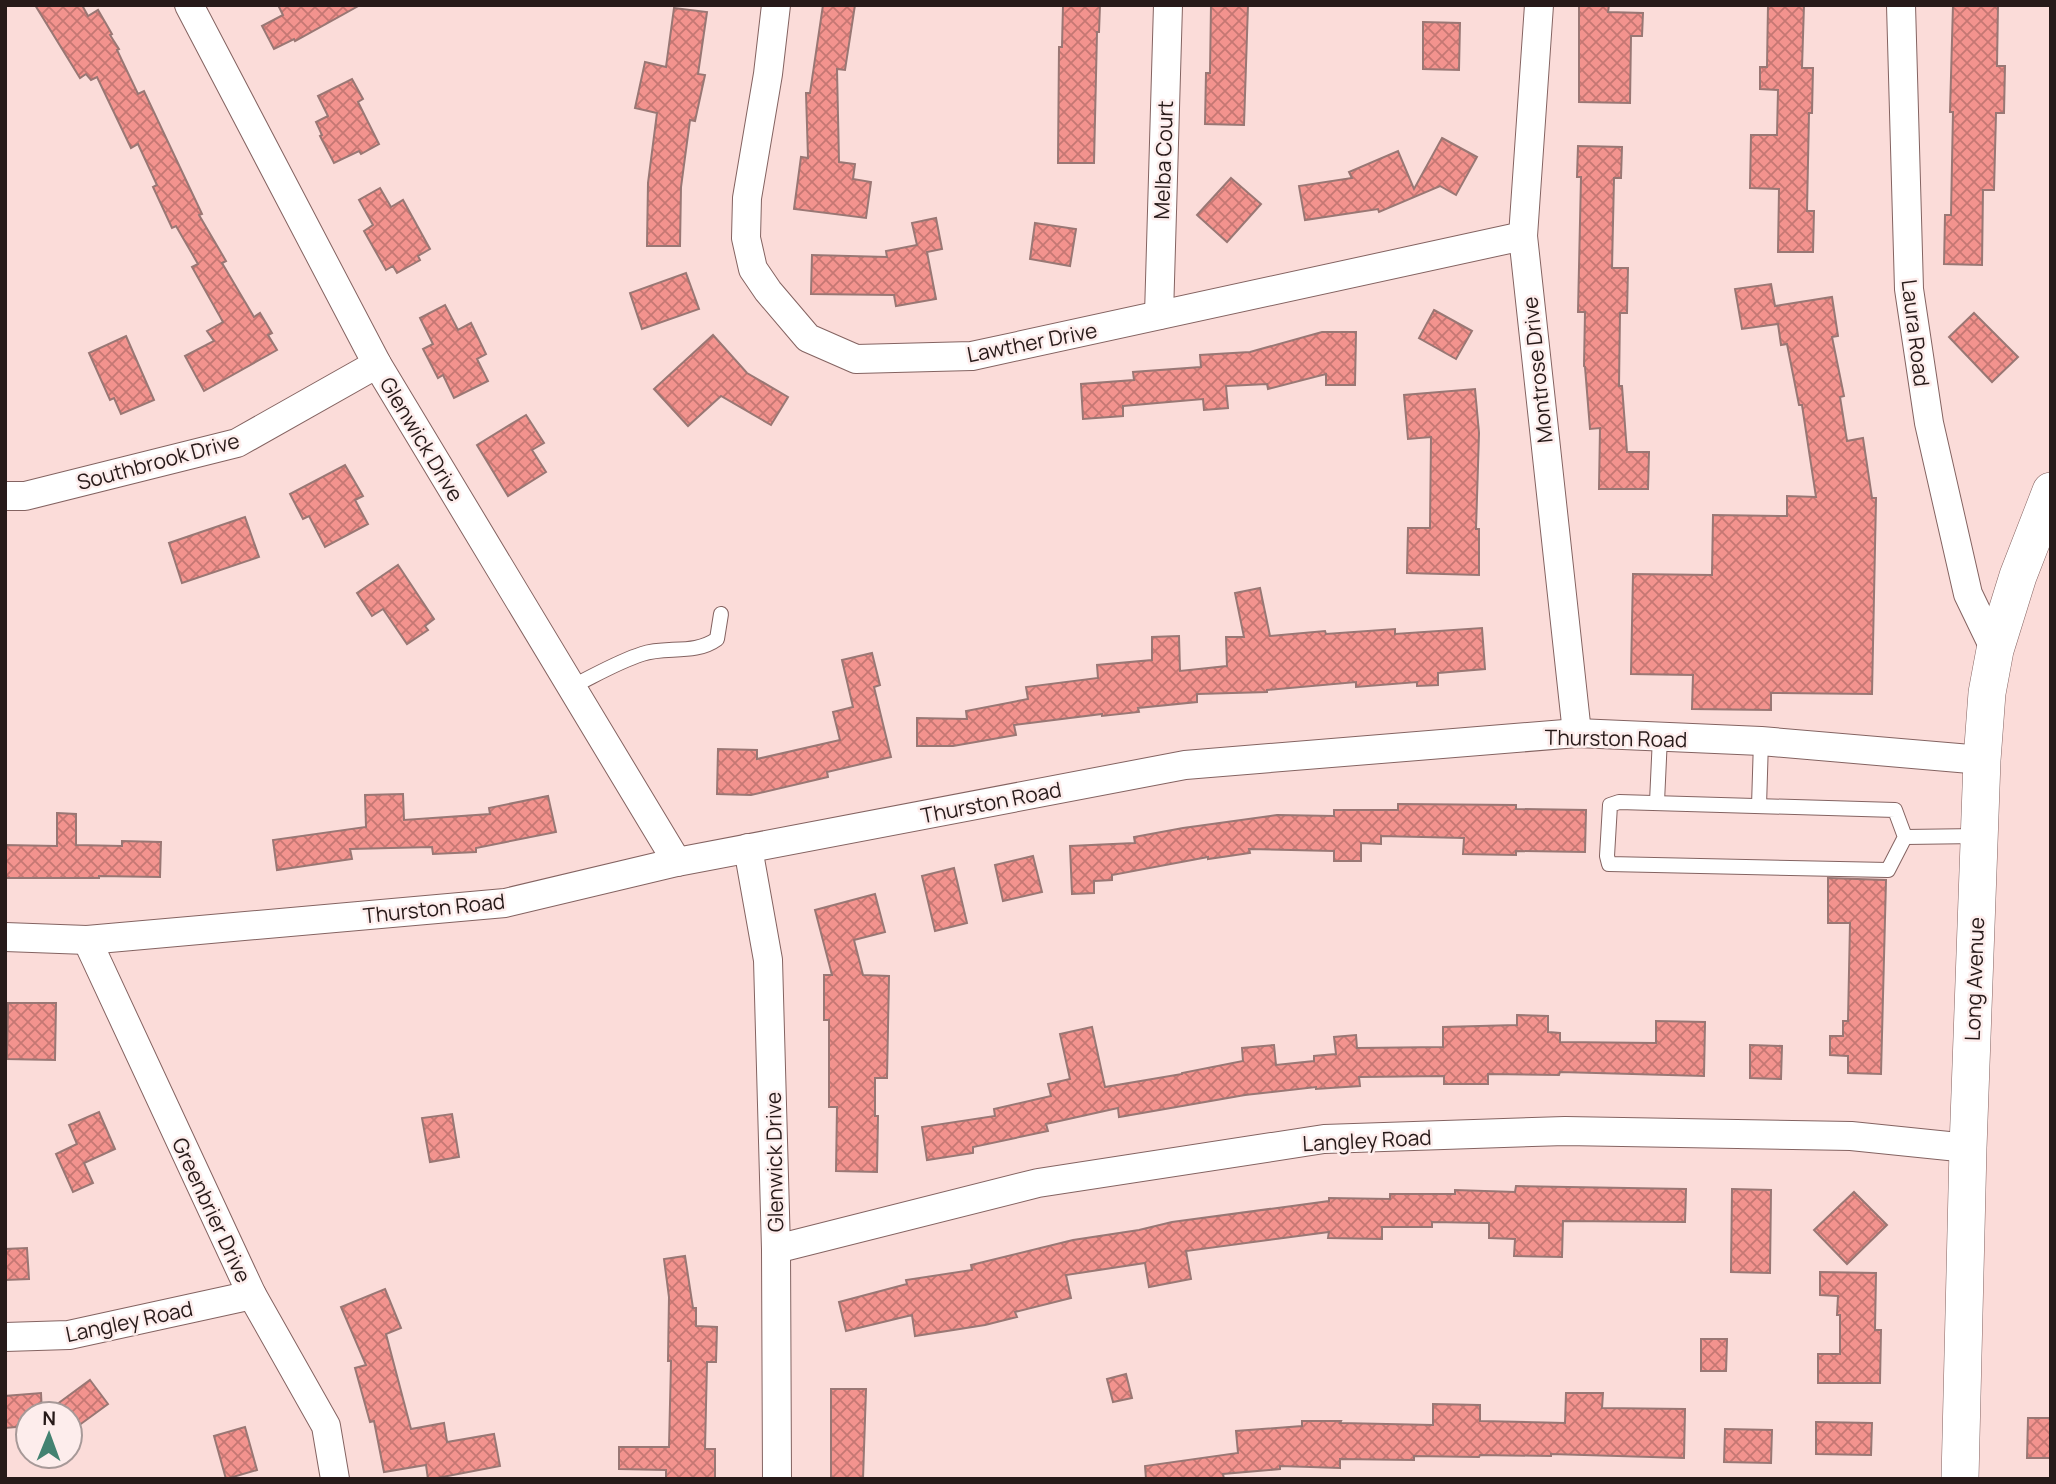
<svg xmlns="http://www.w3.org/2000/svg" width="2056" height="1484" font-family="Manrope,sans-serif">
<defs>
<pattern id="building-cross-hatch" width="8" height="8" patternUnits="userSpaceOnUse" patternTransform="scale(1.75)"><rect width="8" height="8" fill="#f3938e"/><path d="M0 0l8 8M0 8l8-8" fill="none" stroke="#c57773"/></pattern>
</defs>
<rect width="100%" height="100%" fill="#fbdcd9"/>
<g fill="url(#building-cross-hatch)" stroke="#997774" stroke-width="2">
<polygon points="35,5 82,5 88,16 98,10 112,34 110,35 119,49 117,50 138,94 144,91 202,214 199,215 226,261 222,263 254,317 260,313 272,333 268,335 277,350 204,391 185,356 214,341 207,331 223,322 192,267 198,264 176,226 172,228 153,187 157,185 138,144 131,148 97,77 91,80 86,74 80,78"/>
<polygon points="278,5 360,5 295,41 294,39 274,49 262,26 283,15"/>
<polygon points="823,5 855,5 845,70 837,69 839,162 855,164 853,179 871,182 866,218 794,209 801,157 808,158 806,93 810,93"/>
<polygon points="1063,5 1100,5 1099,32 1097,32 1094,163 1058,163 1059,47 1062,47"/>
<polygon points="1211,5 1248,5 1244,125 1205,124 1206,73 1210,73"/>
<polygon points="1579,5 1609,5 1608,12 1643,13 1642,36 1631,36 1630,103 1579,102"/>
<polygon points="1768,5 1804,5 1802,68 1813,68 1812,113 1809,113 1807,211 1814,211 1813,252 1778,252 1779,189 1750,188 1751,135 1777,135 1778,90 1760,89 1760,67 1767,67"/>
<polygon points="1953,5 1998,5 1997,66 2005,66 2004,113 1996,113 1994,190 1983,190 1982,265 1944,264 1945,215 1951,215 1953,112 1950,112"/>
<polygon points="674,8 707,12 698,74 705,75 695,121 690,120 681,187 680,246 647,246 648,183 657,113 635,108 645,62 666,67"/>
<polygon points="1423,22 1460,23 1459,70 1423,69"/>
<polygon points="352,79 363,99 358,102 379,144 361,154 359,151 334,163 320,136 322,135 316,122 328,116 318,96"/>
<polygon points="1442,138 1477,157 1456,195 1440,186 1379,212 1378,209 1305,220 1299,186 1352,178 1349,172 1398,151 1414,189"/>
<polygon points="1578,146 1622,147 1621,178 1614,178 1612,268 1628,268 1627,313 1620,313 1619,386 1622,386 1627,452 1649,452 1648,489 1599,489 1600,428 1590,429 1585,367 1584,366 1585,312 1578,312 1581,177 1577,177"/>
<polygon points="1231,178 1261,204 1227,242 1197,215"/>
<polygon points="380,188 391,207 403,200 430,249 418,256 420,260 397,273 393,266 386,270 364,231 373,225 359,200"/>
<polygon points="936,218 942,249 927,252 936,299 896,306 894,295 811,294 812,255 887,257 886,251 917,245 912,223"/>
<polygon points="1035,223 1076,229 1070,266 1030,259"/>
<polygon points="686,273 699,309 642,329 630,293"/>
<polygon points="1771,284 1775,306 1832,297 1838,336 1832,337 1844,396 1840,397 1847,441 1863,438 1872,498 1876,498 1872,694 1771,693 1771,710 1692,709 1693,675 1631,674 1633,574 1712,575 1713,515 1787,516 1787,496 1816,497 1802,405 1799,405 1787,344 1781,345 1778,324 1742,329 1735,289"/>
<polygon points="445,305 458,330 471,323 486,354 477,359 488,381 454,398 443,375 438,378 423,349 433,344 420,318"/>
<polygon points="1434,310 1472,331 1456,359 1419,338"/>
<polygon points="1974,313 2018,357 1992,382 1949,337"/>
<polygon points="1322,332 1356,332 1355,385 1326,385 1326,374 1268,389 1267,384 1226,386 1228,408 1204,410 1203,399 1123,406 1123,416 1083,419 1081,384 1134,380 1133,372 1201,367 1200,355 1250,352"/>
<polygon points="713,335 747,373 788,397 771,425 721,396 688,426 654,389"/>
<polygon points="126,336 154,400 121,414 114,398 110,400 89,353"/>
<polygon points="1475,389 1479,433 1476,529 1479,529 1479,575 1407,573 1408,528 1430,528 1431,437 1408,439 1404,395"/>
<polygon points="526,415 544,443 532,450 546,472 508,496 477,445"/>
<polygon points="345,465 363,496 355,500 368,524 325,547 309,516 303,519 290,494"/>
<polygon points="245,517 259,557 182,583 169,543"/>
<polygon points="398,565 434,619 425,626 428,630 407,644 383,609 372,616 357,593"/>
<polygon points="1260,588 1270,636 1325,631 1326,634 1395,629 1395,634 1482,628 1485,669 1438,673 1438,685 1417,686 1417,682 1356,687 1356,682 1267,690 1267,692 1197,694 1197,702 1138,708 1139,712 1102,716 1102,714 1014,725 1016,735 953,746 917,746 917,718 967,719 966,711 1028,699 1026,687 1098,678 1097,665 1152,660 1152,637 1179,636 1180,671 1227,666 1226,637 1244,637 1235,593"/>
<polygon points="872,653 880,685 874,687 891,757 827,772 828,777 751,795 717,794 718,749 757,750 757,759 840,740 833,712 853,707 842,660"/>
<polygon points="403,794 404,820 490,814 489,808 548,796 556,832 476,848 476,852 433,854 432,847 350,849 352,859 277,870 273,840 366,827 365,795"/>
<polygon points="1398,804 1516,805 1516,809 1586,810 1585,852 1516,851 1516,855 1463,854 1464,838 1381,836 1381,844 1361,843 1361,861 1334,861 1334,851 1249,849 1250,853 1208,859 1208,857 1112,875 1112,880 1094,881 1094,893 1072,894 1070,846 1135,843 1134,837 1183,828 1277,815 1334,816 1334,810 1398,810"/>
<polygon points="57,813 76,814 76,845 122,846 122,841 161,842 160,877 99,876 99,878 5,878 5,845 57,846"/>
<polygon points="1033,856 1042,892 1003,901 995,865"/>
<polygon points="954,868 967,923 935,931 922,876"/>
<polygon points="1828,878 1886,880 1881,1074 1848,1073 1848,1056 1830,1055 1830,1036 1843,1036 1843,1021 1848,1021 1850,923 1828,923"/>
<polygon points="875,894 885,932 854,940 863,975 889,976 887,1078 875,1078 875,1116 878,1116 877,1172 836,1171 837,1107 829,1107 829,1020 824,1020 824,975 832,975 815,910"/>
<polygon points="8,1003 56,1003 55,1060 7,1059"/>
<polygon points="1517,1015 1548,1016 1548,1032 1560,1033 1560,1042 1656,1043 1656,1021 1705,1022 1704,1076 1560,1072 1559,1075 1488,1074 1488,1084 1444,1084 1444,1076 1359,1077 1360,1086 1316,1089 1316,1087 1245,1095 1119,1117 1118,1108 1046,1124 1048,1131 973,1147 973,1153 927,1160 922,1127 995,1116 994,1109 1051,1096 1048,1084 1070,1079 1060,1034 1092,1027 1105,1087 1182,1074 1182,1073 1243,1061 1242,1048 1274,1045 1276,1065 1314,1061 1314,1056 1336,1054 1334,1037 1356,1035 1357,1048 1443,1047 1443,1027 1517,1025"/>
<polygon points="1750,1045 1782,1046 1781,1079 1750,1078"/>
<polygon points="99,1112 115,1149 84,1163 93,1183 73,1192 56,1154 77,1144 69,1125"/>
<polygon points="452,1114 459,1157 430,1162 422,1118"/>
<polygon points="1516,1186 1686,1189 1685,1222 1563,1221 1562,1257 1514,1256 1515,1239 1489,1238 1489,1223 1432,1222 1432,1227 1382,1227 1382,1239 1328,1238 1329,1232 1186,1251 1191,1279 1149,1287 1145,1263 1066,1275 1071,1298 1015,1312 1017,1317 985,1325 915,1336 912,1315 846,1331 839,1302 907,1284 906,1280 972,1270 971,1265 1073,1240 1139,1230 1172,1222 1329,1201 1329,1198 1390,1199 1390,1194 1455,1194 1455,1190 1515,1192"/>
<polygon points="1732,1189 1771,1190 1770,1273 1731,1272"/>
<polygon points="1854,1192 1887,1225 1847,1264 1814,1230"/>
<polygon points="27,1248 29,1279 5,1280 5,1249"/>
<polygon points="685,1256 693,1308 696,1308 696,1326 717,1327 716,1362 707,1362 705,1449 715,1449 715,1479 666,1479 666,1470 619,1469 619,1447 669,1447 671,1361 668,1361 669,1297 664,1259"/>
<polygon points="1820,1272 1876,1273 1875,1330 1881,1330 1880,1383 1818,1383 1818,1354 1840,1354 1840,1315 1837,1315 1838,1296 1820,1295"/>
<polygon points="385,1289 401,1328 386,1334 411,1429 444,1423 447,1442 494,1434 500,1466 432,1479 428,1479 426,1465 384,1472 374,1421 370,1422 355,1368 366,1365 341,1307"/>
<polygon points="1701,1339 1727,1339 1726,1371 1701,1371"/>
<polygon points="1126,1374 1132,1398 1113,1402 1107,1379"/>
<polygon points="90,1380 108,1404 74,1429 70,1424 70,1414 62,1414 56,1405"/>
<polygon points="831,1389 866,1389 863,1479 831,1479"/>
<polygon points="41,1393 42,1414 28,1414 28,1426 5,1428 5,1396"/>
<polygon points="1566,1393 1603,1393 1602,1408 1685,1409 1684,1458 1551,1454 1551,1456 1480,1455 1479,1457 1414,1456 1414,1460 1340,1459 1340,1468 1280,1466 1280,1469 1223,1474 1224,1479 1146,1479 1145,1466 1238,1453 1236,1431 1302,1426 1302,1421 1341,1421 1340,1423 1433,1425 1433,1404 1480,1405 1480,1421 1565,1423"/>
<polygon points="2028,1418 2051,1418 2051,1458 2027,1458"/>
<polygon points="1816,1422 1872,1423 1871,1455 1816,1454"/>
<polygon points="245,1427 257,1470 226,1479 214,1436"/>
<polygon points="1725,1429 1772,1430 1771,1463 1724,1462"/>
</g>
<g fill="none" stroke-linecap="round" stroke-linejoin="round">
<g stroke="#846361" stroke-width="16">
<g id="service">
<path d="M 571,687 C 594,676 617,662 642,654 C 666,646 695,655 717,639 L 721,614"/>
<polygon points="1619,802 1895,810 1905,837 1888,870 1609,864 1607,856 1610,805"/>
<polyline points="1657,802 1660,737"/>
<polyline points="1759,806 1761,741"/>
<polyline points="1905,837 1978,836"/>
</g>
</g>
<g stroke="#846361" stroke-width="30">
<g id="minor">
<polyline points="189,5 377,364 677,862"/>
<polyline points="776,5 768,74 747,198 746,238 753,269 768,291 808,338 856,359 972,356 1523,236"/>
<polyline points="1539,5 1523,236 1577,733"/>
<polyline points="1901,5 1909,289 1929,423 1968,594 1995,650"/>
<polyline points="1159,315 1168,5"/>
<polyline points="5,496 25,496 237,443 377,364"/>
<polyline points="748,848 768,960 776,1249 777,1479"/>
<polyline points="5,937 87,940 505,903 677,862 1185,765 1577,733 1761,741 1982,760"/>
<polyline points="87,940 252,1295 326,1426 335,1479"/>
<polyline points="776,1249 1038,1183 1324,1139 1565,1131 1851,1136 1968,1148"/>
<polyline points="5,1337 69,1335 252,1295"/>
</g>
</g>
<g stroke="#846361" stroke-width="38">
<polyline id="tertiary" points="1960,1479 1968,1148 1982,760 1987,693 1995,650 2018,576 2051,491"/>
</g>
<use href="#service" stroke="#fff" stroke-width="14"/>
<use href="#minor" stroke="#fff" stroke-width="28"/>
<use href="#tertiary" stroke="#fff" stroke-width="37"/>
</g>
<g text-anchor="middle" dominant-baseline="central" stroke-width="5" stroke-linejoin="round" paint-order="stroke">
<g font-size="21" fill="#271a19" stroke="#fdedec">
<text transform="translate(1163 160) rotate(-88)">Melba Court</text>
<text transform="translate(1916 333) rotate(83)">Laura Road</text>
<text transform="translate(1032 342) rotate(-11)">Lawther Drive</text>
<text transform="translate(1537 370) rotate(-96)">Montrose Drive</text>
<text transform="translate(422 439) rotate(59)">Glenwick Drive</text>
<text transform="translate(158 461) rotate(-15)">Southbrook Drive</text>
<text transform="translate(1616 738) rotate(1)">Thurston Road</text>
<text transform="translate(991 802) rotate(-11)">Thurston Road</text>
<text transform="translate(434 908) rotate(-6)">Thurston Road</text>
<text transform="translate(1974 979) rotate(-88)">Long Avenue</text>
<text transform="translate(1367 1140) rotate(-3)">Langley Road</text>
<text transform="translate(774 1162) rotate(-91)">Glenwick Drive</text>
<text transform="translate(212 1210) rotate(65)">Greenbrier Drive</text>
<text transform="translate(129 1321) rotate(-12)">Langley Road</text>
</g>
</g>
<rect width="2056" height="1484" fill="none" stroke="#271a19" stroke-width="14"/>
<g transform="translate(49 1435) rotate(1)"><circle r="33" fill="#fdedec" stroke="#a79998" stroke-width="2"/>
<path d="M0-5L12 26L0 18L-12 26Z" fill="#438271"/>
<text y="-10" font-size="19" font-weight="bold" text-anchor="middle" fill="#271a19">N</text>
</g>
</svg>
